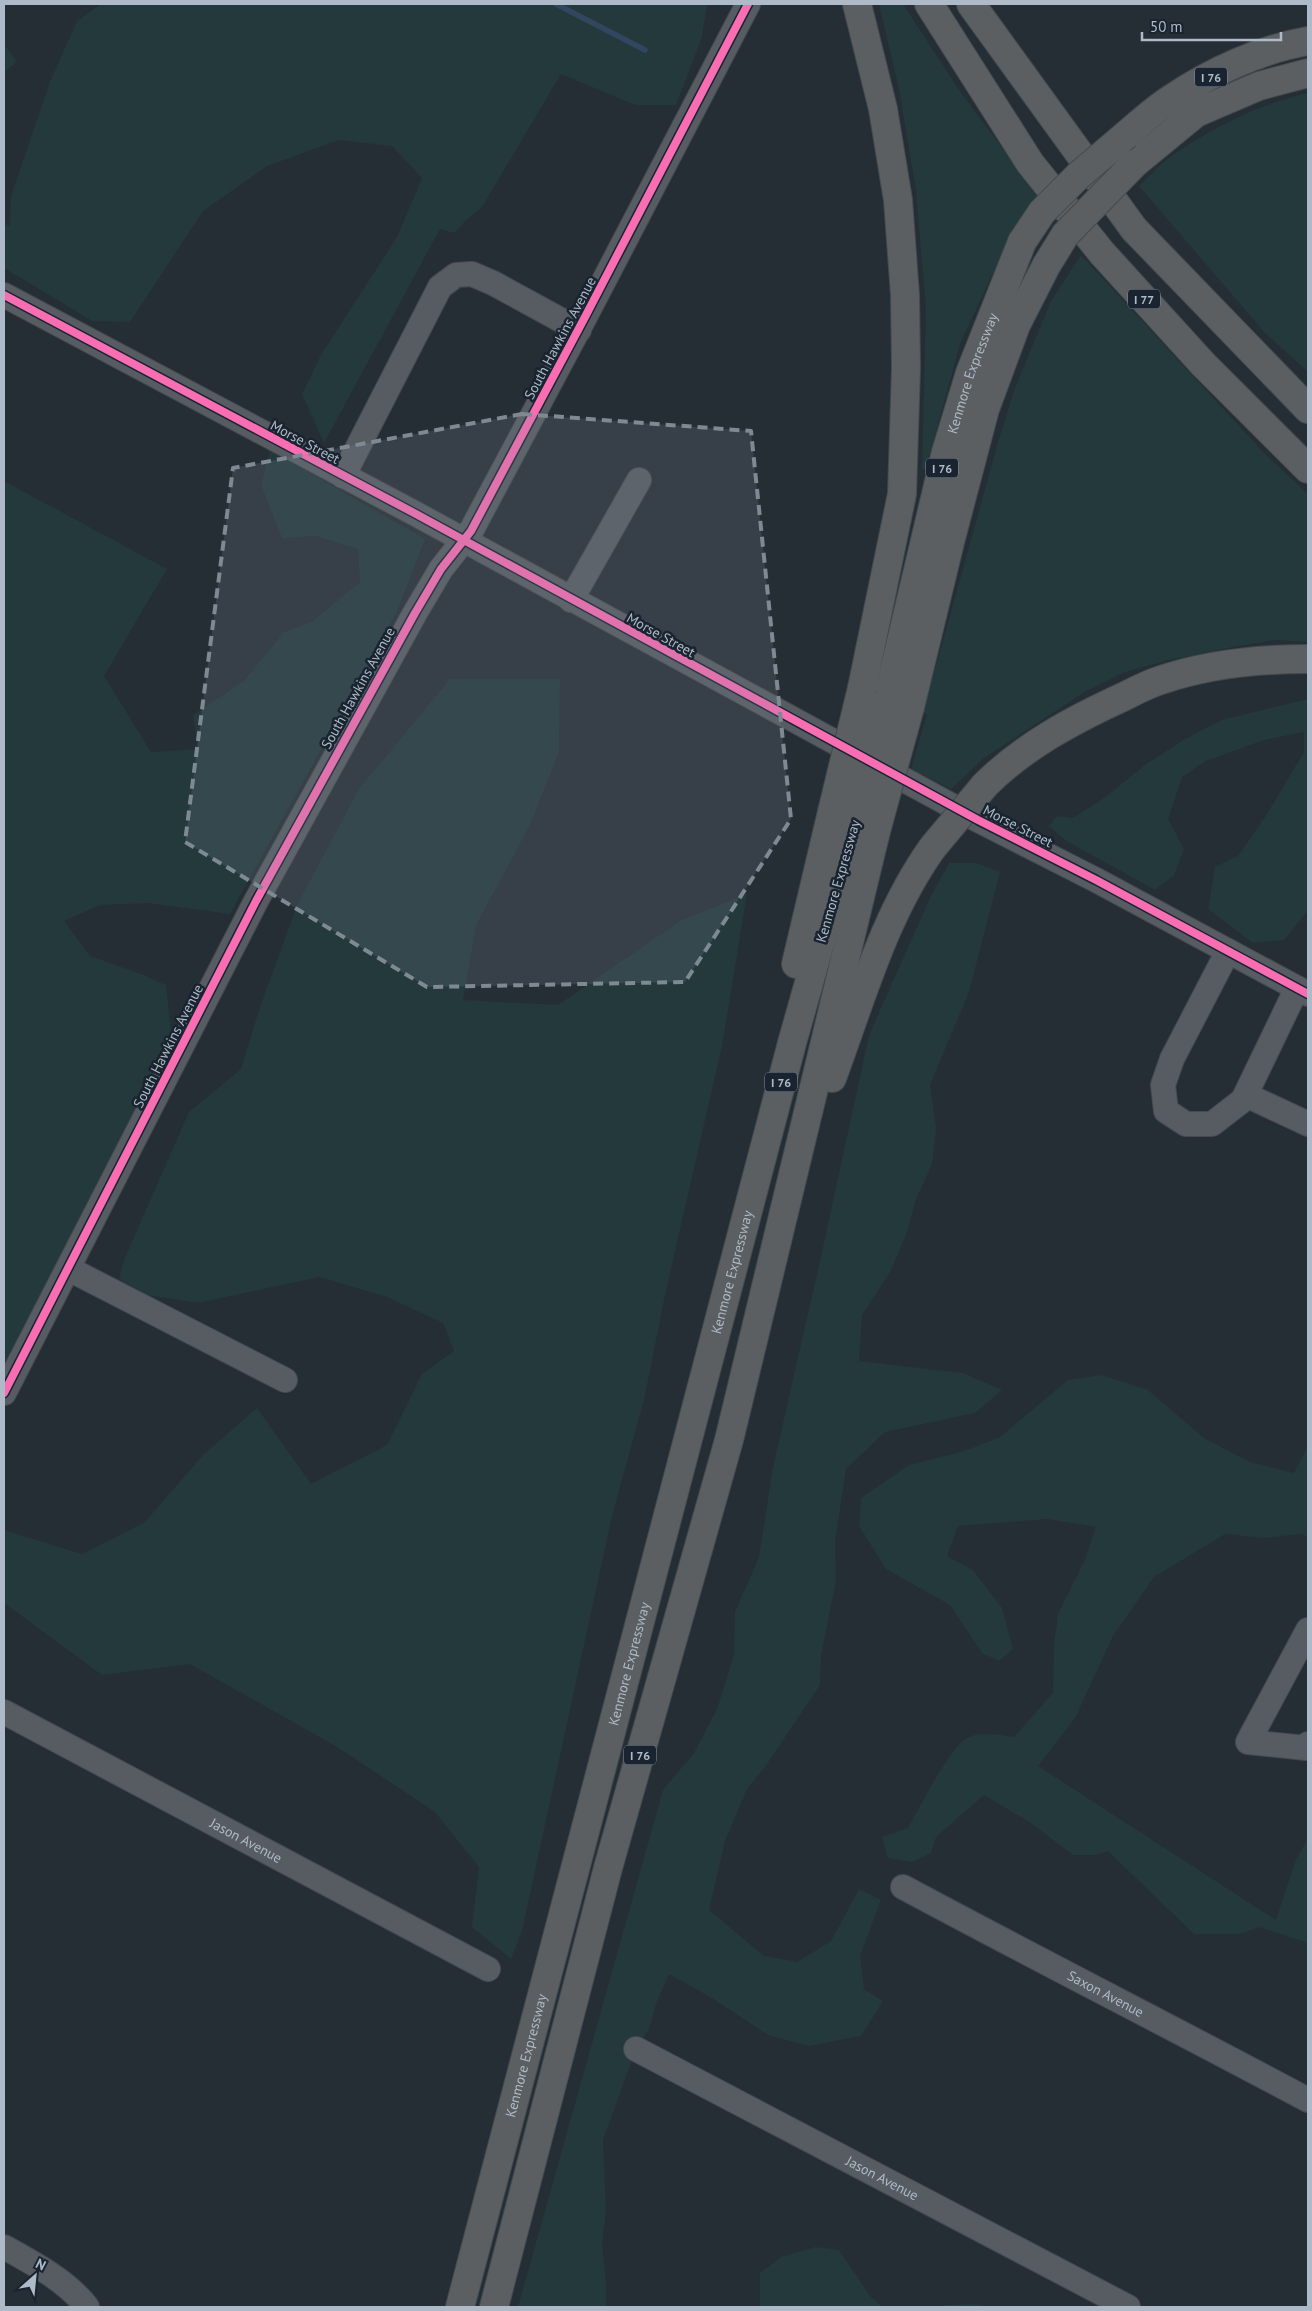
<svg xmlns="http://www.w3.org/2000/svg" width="1312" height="2311" font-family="'PT Sans',sans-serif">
<rect width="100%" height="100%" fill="#262e35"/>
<g fill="#23393b">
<polygon points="101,4 707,4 702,37 676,105 635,105 561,74 482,207 465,221 455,233 440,229 324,443 302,394 321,355 397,237 422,178 392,146 339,140 267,166 203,211 130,322 92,321 4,268 4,224 10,226 11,196 50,82 77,21"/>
<polygon points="879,4 903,4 959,90 1038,196 1015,228 1018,232 994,271 960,344 926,468 922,470 926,309 916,190 899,89"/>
<polygon points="4,44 17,62 4,72"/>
<path d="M 1308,93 L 1308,372 L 1264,332 L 1139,186 C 1149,177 1159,165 1170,157 C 1211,128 1259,104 1308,93 Z"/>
<polygon points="1081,255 1265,454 1308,494 1308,642 1275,640 1233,647 1169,660 1125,672 1083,693 984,758 951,789 911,769 927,715 923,713 999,439 1015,388 1051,301"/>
<polygon points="270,450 425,539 396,614 230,914 148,903 100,905 64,921 90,956 144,975 166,985 172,1042 4,1366 4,481 167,569 104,676 151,752 198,749 193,715 244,681 284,632 313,621 360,582 358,549 316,536 282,538 261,485"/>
<polygon points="450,679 560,679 559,752 529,827 476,925 463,1000 558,1005 680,921 747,894 722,1046 665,1295 644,1400 612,1516 522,1931 511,1959 472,1927 479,1867 435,1812 334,1745 190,1664 102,1675 4,1603 4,1530 82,1554 145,1522 203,1455 257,1408 311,1484 387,1445 422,1374 454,1351 443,1323 387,1297 319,1277 198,1303 148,1295 119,1279 124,1260 189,1112 241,1069 260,1007 298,903 359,789"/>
<polygon points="1308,699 1308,910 1284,940 1253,943 1208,909 1215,867 1239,855 1265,817 1304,752 1304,732 1264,740 1206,761 1182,777 1168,819 1184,849 1174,875 1155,890 1065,840 1049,826 1057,816 1073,818 1107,796 1145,765 1185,739 1222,720"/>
<polygon points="949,863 976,863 1000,872 969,992 930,1085 936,1128 932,1164 915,1202 907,1233 890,1272 862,1315 859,1361 963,1373 1002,1390 975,1413 885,1432 846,1469 835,1542 836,1580 821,1656 820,1685 765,1767 747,1789 725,1841 709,1910 764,1956 797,1962 831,1941 859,1889 881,1900 860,1956 864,1989 883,2001 861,2036 809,2046 768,2035 712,1998 669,1974 656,2004 649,2029 636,2049 603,2140 606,2210 602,2244 606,2283 606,2307 518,2307 663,1790 694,1753 717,1709 734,1655 735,1612 759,1557 773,1467 820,1261 869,1035 930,898"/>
<path d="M 1102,1375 L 1148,1390 L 1204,1438 L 1250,1462 L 1294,1473 L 1308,1446 L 1308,1537 L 1301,1534 L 1263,1538 L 1225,1534 L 1154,1577 L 1113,1636 L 1075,1718 L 1038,1766 L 1276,1920 L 1295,1862 L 1308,1838 L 1308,1943 L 1259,1927 L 1240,1934 L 1194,1934 L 1108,1851 L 1096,1855 L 1073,1855 L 1031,1823 L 984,1795 L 936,1837 L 931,1853 L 913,1862 L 888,1858 L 882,1837 L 908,1828 C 920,1807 947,1753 964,1740 C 977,1730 999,1735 1014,1737 L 1053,1693 L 1054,1645 L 1058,1614 L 1085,1560 L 1096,1527 L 1047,1519 L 958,1526 L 947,1556 L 973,1570 L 1002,1608 L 1013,1649 L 999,1661 L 982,1653 L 950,1605 L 886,1569 L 859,1526 L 861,1498 L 909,1465 L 964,1451 L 1000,1437 L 1068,1380 Z"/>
<polygon points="815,2247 839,2250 870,2296 883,2307 760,2307 760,2273 781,2257"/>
<polygon points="974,2304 992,2307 942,2307 944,2305"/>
</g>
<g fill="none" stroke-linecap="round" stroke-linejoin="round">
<polyline stroke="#314760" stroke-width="5.5" points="556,4 645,50"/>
<g stroke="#444a4f" stroke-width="26">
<g id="minor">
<polyline points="4,295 416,514 978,820 1096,880 1308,994"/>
<polyline points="343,476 440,287 456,275 472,274 493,283 579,330"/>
<polyline points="571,600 639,480"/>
<polyline points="1228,951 1172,1059 1163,1085 1166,1111 1186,1124 1212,1124 1243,1100 1297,988"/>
<polyline points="1246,1095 1308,1124"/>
<polyline points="69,1269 285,1380"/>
<polyline points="4,1393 256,901 415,613 441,569 471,531 585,317 748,4"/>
<polyline points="1308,1630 1248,1742 1306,1748 1308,1744"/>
<path id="s1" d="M 4,1712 L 488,1969"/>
<path id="s2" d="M 903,1887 C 1037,1959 1173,2028 1308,2100"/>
<path id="s3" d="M 636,2049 L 1128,2307"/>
<path d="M 4,2247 C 33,2263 67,2281 87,2307"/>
</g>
</g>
<g stroke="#424a51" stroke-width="30">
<g id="highway">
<polyline points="857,4 883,109 898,200 905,295 906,368 902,494 862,688"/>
<polyline points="929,4 1030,163 1102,253 1203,364 1308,469"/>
<polyline points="971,4 1134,229 1308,409"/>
<path d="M 1126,135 C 1140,123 1155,109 1171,99 C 1211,72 1261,49 1308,41"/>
<polyline points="1134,164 1196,113 1259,86 1308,73"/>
<path id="s4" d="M 887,701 L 946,452 L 970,373 L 1022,242"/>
<polyline points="910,707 951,538 985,409 1016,325 1046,266"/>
<path d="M 985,785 C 1024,746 1073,720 1123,697 C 1135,691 1148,684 1161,680 C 1208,664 1259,659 1308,659"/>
<polyline points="796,964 832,812"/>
<path d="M 832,1078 C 861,1000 884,915 933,847"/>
<path id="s5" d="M 460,2307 L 792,1043 L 854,823"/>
<polyline points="494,2307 608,1868 729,1440 876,831"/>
</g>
</g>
<use href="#minor" stroke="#565c62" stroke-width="24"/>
<use href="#highway" stroke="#5b5f62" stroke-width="28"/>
<g stroke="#424a51" stroke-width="30" stroke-linecap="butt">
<g id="highway-bridge">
<polyline points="1022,242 1042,212 1078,176 1126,135"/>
<polyline points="1046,266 1065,235 1134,164"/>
<polyline points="832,812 862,688"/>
<polyline points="854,823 887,701"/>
<polyline points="876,831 910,707"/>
<polyline points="933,847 985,785"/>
</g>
</g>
<use href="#highway-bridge" stroke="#5b5f62" stroke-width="28"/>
<g stroke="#192430" stroke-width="11">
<g id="cycleway">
<polyline points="4,295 416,514 978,820 1096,880 1308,994"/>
<polyline points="4,1393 256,901 415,613 441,569 471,531 585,317 748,4"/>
</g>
</g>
<use href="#cycleway" stroke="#f96db3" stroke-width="8"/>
</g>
<path fill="#7e8994" fill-opacity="0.2" stroke="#7e8994" stroke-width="4" stroke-dasharray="10 6" stroke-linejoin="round" d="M 522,414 L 751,431 L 791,819 L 685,982 L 427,987 L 185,842 L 233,468 Z"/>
<g text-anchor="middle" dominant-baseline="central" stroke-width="5" stroke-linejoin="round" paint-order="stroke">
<g fill="#192430" stroke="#818d9a" stroke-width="1">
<rect x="1195" y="67.5" width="32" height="19" rx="4"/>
<rect x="1128" y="289.5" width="32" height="19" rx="4"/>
<rect x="926" y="458.5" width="32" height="19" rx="4"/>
<rect x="765" y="1072.5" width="32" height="19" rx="4"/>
<rect x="624" y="1745.5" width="32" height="19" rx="4"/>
</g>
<g font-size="12" font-weight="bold" fill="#aebac7">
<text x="1211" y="77">I 76</text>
<text x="1144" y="299">I 77</text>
<text x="942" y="468">I 76</text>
<text x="781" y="1082">I 76</text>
<text x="640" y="1755">I 76</text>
</g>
<g font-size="14" fill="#aebac7" stroke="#192430">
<text transform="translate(560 338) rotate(-62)">South Hawkins Avenue</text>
<text stroke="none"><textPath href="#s4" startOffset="339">Kenmore Expressway</textPath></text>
<text transform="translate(305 442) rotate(28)">Morse Street</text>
<text transform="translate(661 635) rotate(29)">Morse Street</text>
<text transform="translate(358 688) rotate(-61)">South Hawkins Avenue</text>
<text transform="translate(1018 826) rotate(27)">Morse Street</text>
<text transform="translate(838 881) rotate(-74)">Kenmore Expressway</text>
<text transform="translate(168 1046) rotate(-63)">South Hawkins Avenue</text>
<text stroke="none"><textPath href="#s5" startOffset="1070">Kenmore Expressway</textPath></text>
<text stroke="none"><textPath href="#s5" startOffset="665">Kenmore Expressway</textPath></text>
<text stroke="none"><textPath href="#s1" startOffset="274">Jason Avenue</textPath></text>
<text stroke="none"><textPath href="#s2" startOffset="229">Saxon Avenue</textPath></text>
<text stroke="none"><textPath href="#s5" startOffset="260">Kenmore Expressway</textPath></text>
<text stroke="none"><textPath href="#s3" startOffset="278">Jason Avenue</textPath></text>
</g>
</g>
<rect width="1312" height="2311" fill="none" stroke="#aebac7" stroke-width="10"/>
<g transform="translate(35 2276) rotate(27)" stroke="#192430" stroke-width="4" paint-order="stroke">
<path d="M0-4L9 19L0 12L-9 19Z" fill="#aebac7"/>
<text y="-8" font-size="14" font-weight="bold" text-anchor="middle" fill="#aebac7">N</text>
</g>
<path d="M1142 32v8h139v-8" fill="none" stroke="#aebac7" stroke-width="2.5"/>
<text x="1150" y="32" font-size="15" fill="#aebac7" stroke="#192430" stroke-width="4" paint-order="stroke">50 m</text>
</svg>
